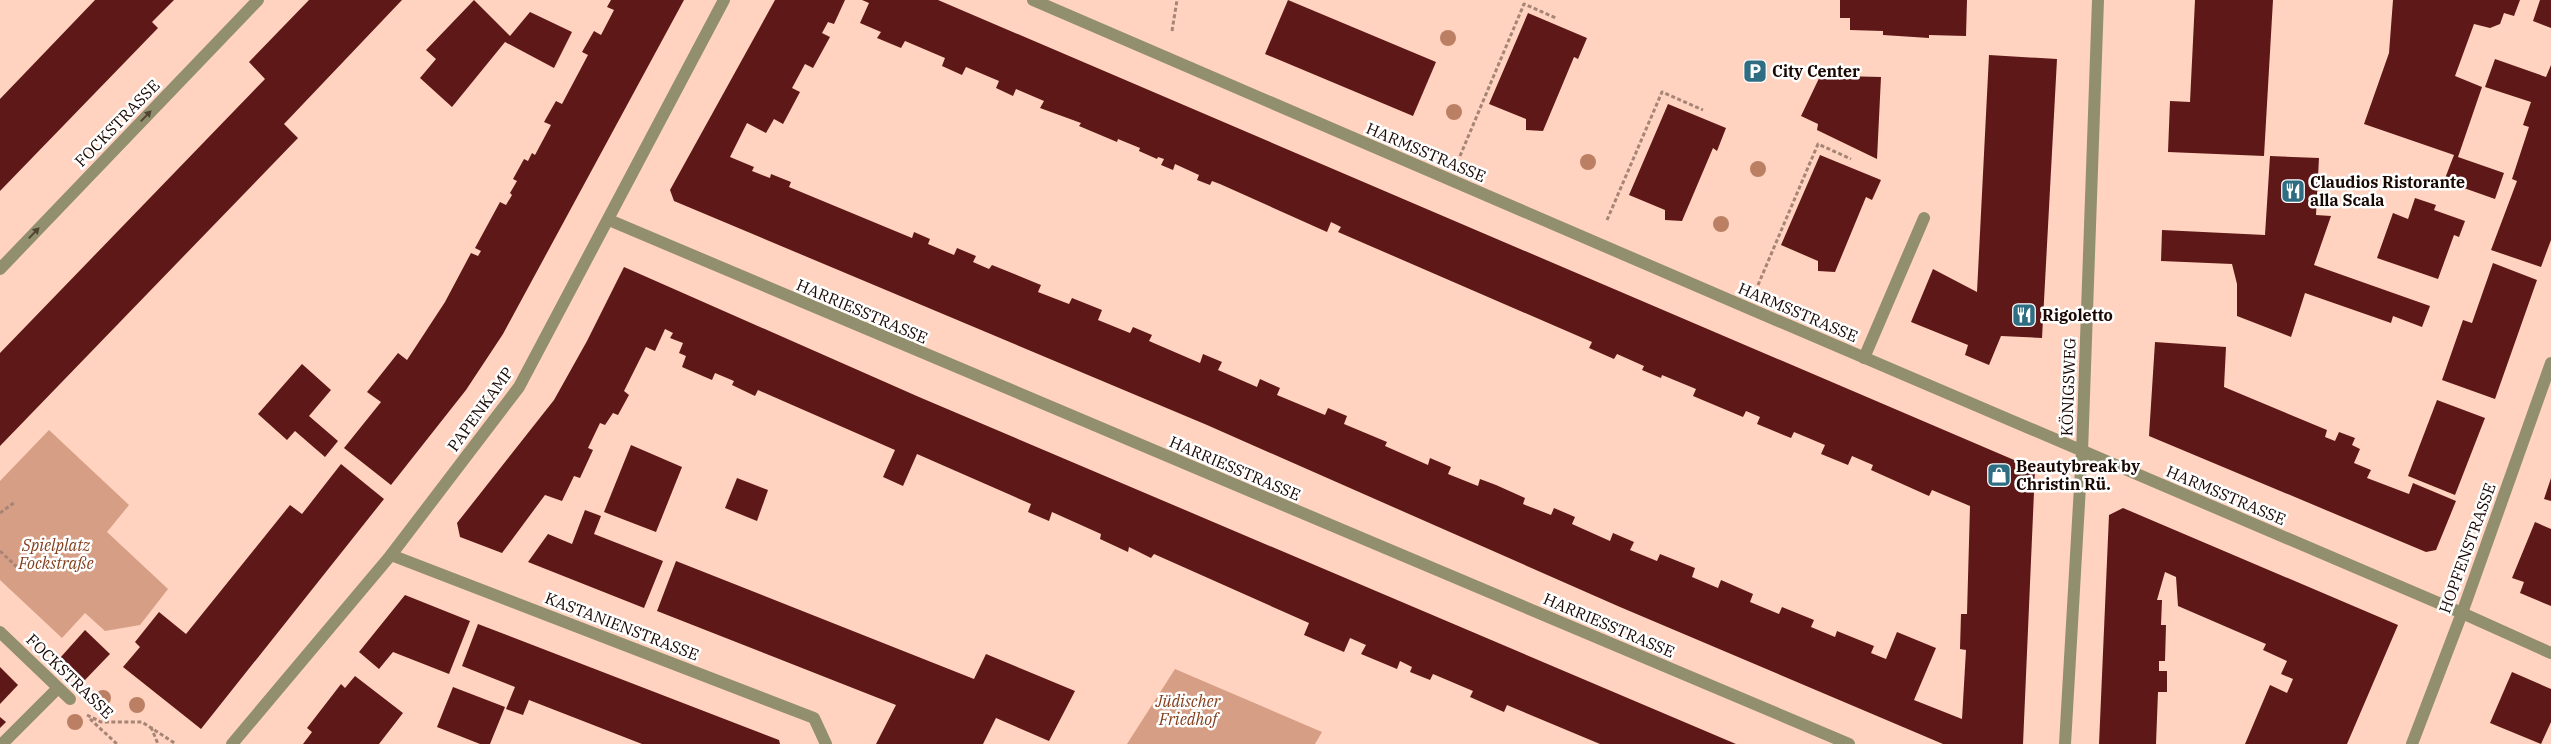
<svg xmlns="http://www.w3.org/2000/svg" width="2551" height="744" font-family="'IBM Plex Serif',serif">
<rect width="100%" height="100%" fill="#ffd3bf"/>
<g fill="#d69e84">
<polygon points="49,430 129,505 107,532 168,589 140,625 105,631 85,613 62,638 0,580 0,481"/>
<polygon points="1175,669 1322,732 1315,744 1127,744"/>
</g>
<g fill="#5f1818">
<polygon points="95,0 174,0 152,22 158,28 0,191 0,99"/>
<polygon points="309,0 402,0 284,124 298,138 0,446 0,353 265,79 249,62"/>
<polygon points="474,0 510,36 530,12 572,32 554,68 505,42 452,107 420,78 436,59 426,50"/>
<polygon points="611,0 684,0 503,334 466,390 391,485 344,448 381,402 367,392 398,353 407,360 445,302 471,253 478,256 481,251 475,248 500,202 506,205 512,195 510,193 517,181 513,179 524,159 528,161 532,153 535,155 551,125 544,122 556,101 562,104 588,55 582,52 594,31 601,35 614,10 607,7"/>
<polygon points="775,0 845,0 834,24 828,22 822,33 830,37 813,68 805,64 792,88 800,92 783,124 774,119 766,133 747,123 730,157 754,167 752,171 770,178 771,174 791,182 789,187 912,238 914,232 930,239 928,244 954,255 957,248 976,256 973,262 989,269 992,265 1041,285 1038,292 1069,304 1072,298 1102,310 1098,320 1130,333 1133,327 1152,335 1149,341 1200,363 1203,354 1222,362 1218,370 1257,387 1260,379 1280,388 1277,395 1325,415 1328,408 1347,416 1344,424 1387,442 1385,446 1428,465 1430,458 1451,467 1448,474 1478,486 1480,479 1496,485 1525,498 1523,504 1551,515 1554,508 1575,517 1572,524 1610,541 1613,533 1634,542 1630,550 1657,561 1660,554 1695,568 1692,577 1718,588 1721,580 1753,594 1750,602 1779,614 1782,607 1814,620 1811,627 1835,637 1837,631 1874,646 1871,653 1886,659 1897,632 1936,648 1914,700 1962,719 1966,650 1960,649 1961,614 1967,614 1970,506 1932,490 1929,496 1871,470 1873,465 1852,456 1848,465 1821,454 1825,445 1794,432 1791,438 1757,424 1760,417 1746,411 1743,417 1693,396 1696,389 1662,375 1661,378 1642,370 1644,366 1617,354 1614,359 1589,348 1592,342 1338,232 1341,227 1331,222 1327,232 1220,184 1212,181 1210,185 1197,180 1199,175 1175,164 1173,170 1161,165 1164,159 1158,157 1157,159 1139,151 1140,148 1118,139 1117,142 1079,126 1081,123 1040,108 1044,101 1016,89 1013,96 996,88 999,81 966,67 962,75 942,66 945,58 905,41 901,48 877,38 881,32 860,23 869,3 862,0 938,0 2035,469 2023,744 1943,744 1620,607 1207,425 674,201 670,190"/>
<polygon points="1288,0 1436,62 1413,116 1265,54"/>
<polygon points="1840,0 1967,0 1966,36 1929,35 1929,38 1883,35 1883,31 1850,30 1850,18 1840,18"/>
<polygon points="2195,0 2273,0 2264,156 2168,152 2170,101 2190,102"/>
<polygon points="2393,0 2520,0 2514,16 2504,13 2500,24 2490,28 2474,24 2455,76 2482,87 2458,157 2504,173 2495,199 2444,181 2454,155 2364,124 2389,53"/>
<polygon points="2540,0 2551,0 2551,28 2533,21"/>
<polygon points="1528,13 1587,38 1578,59 1574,57 1543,131 1526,130 1526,119 1489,104"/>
<polygon points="1989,55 2057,59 2042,338 2001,336 1989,365 1965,355 1968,345 1911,322 1933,269 1977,292"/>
<polygon points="2495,59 2546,77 2551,65 2551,240 2541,267 2491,250 2517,181 2512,179 2529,127 2523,125 2531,102 2485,87"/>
<polygon points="1822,72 1840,80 1841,76 1881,77 1877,159 1817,130 1818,124 1801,116"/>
<polygon points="1668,104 1726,128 1717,151 1713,148 1682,221 1665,220 1665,210 1629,195"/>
<polygon points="1820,155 1881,180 1872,200 1866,197 1835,272 1818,271 1818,261 1781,245"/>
<polygon points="2270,156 2319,158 2316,215 2331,216 2314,265 2430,306 2422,327 2393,316 2391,323 2305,293 2291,337 2237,316 2237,284 2232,264 2161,261 2162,230 2265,235"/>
<polygon points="2415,198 2436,205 2434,210 2465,221 2459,237 2454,235 2438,279 2377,258 2393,213 2408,219"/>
<polygon points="2493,263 2537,280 2495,399 2442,380 2463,320 2472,323"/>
<polygon points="624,267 919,397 1736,744 1600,744 1507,705 1504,712 1470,697 1473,691 1433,674 1430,680 1410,672 1412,667 1400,661 1397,669 1361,654 1366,645 1350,638 1344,652 1304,635 1309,623 1154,554 1151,558 1129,547 1128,552 1100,539 1101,534 1052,512 1049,521 1028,512 1031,504 917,454 903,486 883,477 895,450 758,390 755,396 732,385 734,381 715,373 712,380 682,367 686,356 679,353 683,343 670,338 673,333 665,329 655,351 646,347 624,391 629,395 618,415 613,413 605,425 600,423 588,448 593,450 580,478 574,476 562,501 545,495 502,553 460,537 457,523 554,400 587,341"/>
<polygon points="2155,342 2226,347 2224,387 2327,430 2325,437 2335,441 2339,432 2355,438 2352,445 2360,449 2354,463 2371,470 2367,478 2409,494 2413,483 2456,501 2436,550 2426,552 2149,436"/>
<polygon points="302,364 331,390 309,416 338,441 325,457 295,431 287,440 258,414"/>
<polygon points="2437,400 2485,418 2455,495 2408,476"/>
<polygon points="631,445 682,467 656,532 604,512"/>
<polygon points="341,464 384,499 201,729 123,667 140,647 135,642 159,612 186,634 290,505 302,514"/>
<polygon points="737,478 768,490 757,521 725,508"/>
<polygon points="2551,478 2551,501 2544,499"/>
<polygon points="2123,508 2398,625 2347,744 2245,744 2270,685 2287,693 2293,679 2281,674 2287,661 2263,650 2266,644 2178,606 2176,577 2165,572 2157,600 2162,600 2161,625 2166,625 2165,661 2159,661 2159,671 2167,671 2167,692 2158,692 2156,744 2099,744 2109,515"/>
<polygon points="585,510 601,516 594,534 663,561 644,608 528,562 548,534 572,544"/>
<polygon points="2535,522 2551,529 2551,606 2520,593 2524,582 2512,578"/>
<polygon points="676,561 974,679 986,654 1075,691 1049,741 996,718 983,744 876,744 896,705 657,611"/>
<polygon points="405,595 470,621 449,674 393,652 379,669 359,652"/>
<polygon points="478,624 779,740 780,744 642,744 529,700 523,715 506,709 515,687 462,666"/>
<polygon points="85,630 110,654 84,681 60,658"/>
<polygon points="0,667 18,685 0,704"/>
<polygon points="2512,672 2551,689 2551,722 2541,744 2490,723"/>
<polygon points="355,676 403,713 379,744 303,744 312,732 307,728 341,684 345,688"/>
<polygon points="453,687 505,707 490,744 480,744 437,727"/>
<polygon points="0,717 6,722 0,728"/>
</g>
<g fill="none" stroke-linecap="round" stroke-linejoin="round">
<g stroke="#a68476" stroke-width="3" stroke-dasharray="4 2.5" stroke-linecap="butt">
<polyline points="1172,31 1177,0"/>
<polyline points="1460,156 1524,4 1556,18"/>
<polyline points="1607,220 1662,92 1703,110"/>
<polyline points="1758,285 1818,144 1851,159"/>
<polyline points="0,513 15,502"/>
<polyline points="0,551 20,570"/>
<polyline points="87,715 101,722 142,722 176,744"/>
<polyline points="90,719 117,744"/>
<polyline points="151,727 158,744"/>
</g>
<g stroke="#918f6e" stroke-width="12">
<polyline points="1033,0 1748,308 2462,613 2551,653"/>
<polyline points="609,220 1849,744"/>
<polyline points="0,269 258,0"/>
<polyline points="1864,358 1924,218"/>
<polyline points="391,555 814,718 826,744"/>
<polyline points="0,632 70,699"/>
<polyline points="2,744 58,688"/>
<polyline points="232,744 391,555 519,387 724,0"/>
<polyline points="2065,744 2082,452 2098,0"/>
<polyline points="2412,744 2462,613 2551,363"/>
</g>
</g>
<g fill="#bb8064">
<circle cx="1448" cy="38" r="8"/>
<circle cx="1454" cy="112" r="8"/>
<circle cx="1588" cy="162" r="8"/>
<circle cx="1758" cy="169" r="8"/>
<circle cx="1721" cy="224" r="8"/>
<circle cx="103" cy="698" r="8"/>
<circle cx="137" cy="705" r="8"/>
<circle cx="75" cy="722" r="8"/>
</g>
<defs><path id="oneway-solid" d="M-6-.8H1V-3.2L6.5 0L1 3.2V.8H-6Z" transform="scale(1.25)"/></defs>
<g fill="#4f4433">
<use href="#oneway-solid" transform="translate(146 116) rotate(-46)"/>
<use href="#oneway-solid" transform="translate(34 233) rotate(-46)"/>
</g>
<defs>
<g id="parking-square" transform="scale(1.25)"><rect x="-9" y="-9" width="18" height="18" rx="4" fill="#2f6d83" stroke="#fff"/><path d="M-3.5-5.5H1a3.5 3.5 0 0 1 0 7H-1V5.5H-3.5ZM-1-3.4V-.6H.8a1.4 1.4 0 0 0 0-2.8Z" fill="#fff"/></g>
<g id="restaurant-square" transform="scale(1.25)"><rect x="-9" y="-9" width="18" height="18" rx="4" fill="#2f6d83" stroke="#fff"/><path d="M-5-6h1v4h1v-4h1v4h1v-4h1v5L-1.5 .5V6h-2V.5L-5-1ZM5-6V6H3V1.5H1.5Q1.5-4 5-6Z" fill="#fff"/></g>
<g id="shop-square" transform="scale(1.25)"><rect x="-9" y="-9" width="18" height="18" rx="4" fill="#2f6d83" stroke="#fff"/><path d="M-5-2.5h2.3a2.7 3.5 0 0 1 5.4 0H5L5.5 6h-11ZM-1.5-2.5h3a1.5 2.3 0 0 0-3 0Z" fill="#fff"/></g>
</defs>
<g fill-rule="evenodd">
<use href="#parking-square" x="1755" y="71"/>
<use href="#restaurant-square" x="2293" y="191"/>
<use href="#restaurant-square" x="2024" y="315"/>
<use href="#shop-square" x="1999" y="475"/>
</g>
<g text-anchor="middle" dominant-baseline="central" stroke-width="5" stroke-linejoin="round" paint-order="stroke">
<g font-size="16" font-weight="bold" fill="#190702" stroke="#fff" text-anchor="start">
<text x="1772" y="71">City Center</text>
<text x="2310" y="182">Claudios Ristorante<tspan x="2310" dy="18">alla Scala</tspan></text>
<text x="2042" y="315">Rigoletto</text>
<text x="2016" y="466">Beautybreak by<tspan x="2016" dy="18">Christin Rü.</tspan></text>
</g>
<g font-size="16" fill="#190702" stroke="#fff">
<text transform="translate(117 123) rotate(-46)">FOCKSTRASSE</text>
<text transform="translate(1426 152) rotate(23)">HARMSSTRASSE</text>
<text transform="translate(862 311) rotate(23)">HARRIESSTRASSE</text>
<text transform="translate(1798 312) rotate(23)">HARMSSTRASSE</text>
<text transform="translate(2068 387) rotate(-88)">KÖNIGSWEG</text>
<text transform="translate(480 409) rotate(-54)">PAPENKAMP</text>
<text transform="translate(1235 468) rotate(23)">HARRIESSTRASSE</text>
<text transform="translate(2226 495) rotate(23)">HARMSSTRASSE</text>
<text transform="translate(2467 548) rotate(-70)">HOPFENSTRASSE</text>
<text transform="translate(1609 625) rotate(23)">HARRIESSTRASSE</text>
<text transform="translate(622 626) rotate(21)">KASTANIENSTRASSE</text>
<text transform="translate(70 676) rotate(44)">FOCKSTRASSE</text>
</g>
<g font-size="16" font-style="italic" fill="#833d1a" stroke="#fff">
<text x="56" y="545">Spielplatz<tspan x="56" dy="18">Fockstraße</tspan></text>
<text x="1188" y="701">Jüdischer<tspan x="1188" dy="18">Friedhof</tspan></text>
</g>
</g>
</svg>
